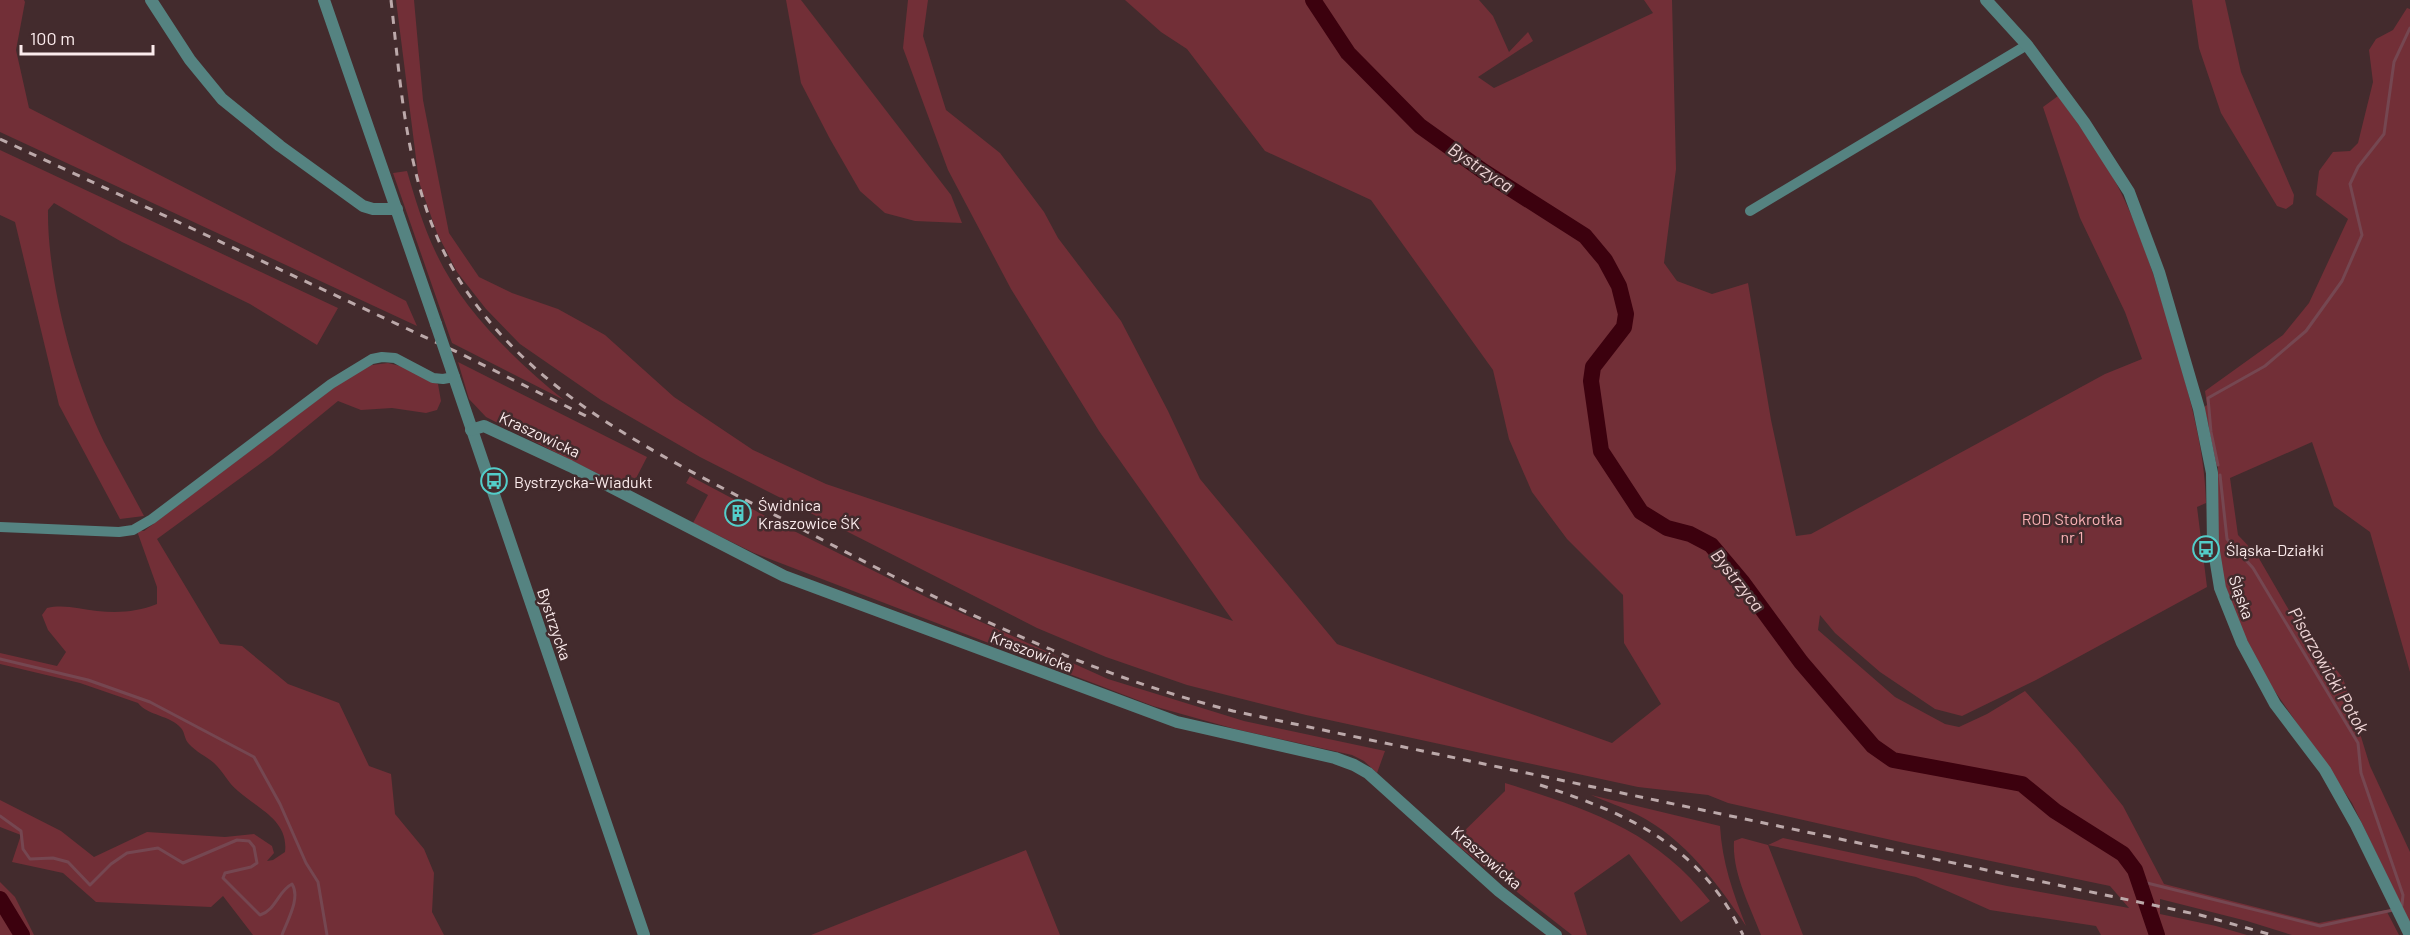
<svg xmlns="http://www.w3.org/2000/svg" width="2410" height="935" font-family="Barlow,sans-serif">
<rect width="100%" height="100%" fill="#432b2d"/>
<g fill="#722f37">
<polygon points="0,0 24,0 25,2 16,50 29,108 406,301 417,326 0,132"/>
<path d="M 396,0 L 414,0 L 423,100 L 449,233 L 479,277 L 512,293 L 558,309 L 605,335 L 674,397 L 753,450 L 826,484 L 1233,621 L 1099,431 L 1011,289 L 948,170 L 903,48 L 908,0 L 928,0 L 923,36 L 946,110 L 1000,153 L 1044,212 L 1058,238 L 1121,321 L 1168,411 L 1200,479 L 1337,644 L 1612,743 L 1661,704 L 1624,643 L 1623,595 L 1567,539 L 1532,492 L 1509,439 L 1493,370 L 1371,200 L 1265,151 L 1187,49 L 1161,32 L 1125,0 L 1479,0 L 1493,16 L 1509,52 L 1528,32 L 1533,41 L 1478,77 L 1494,88 L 1653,13 L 1644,0 L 1672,0 L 1676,169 L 1664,263 L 1677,281 L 1712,294 L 1748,283 L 1771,420 L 1796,536 L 1811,534 L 2105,374 L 2142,359 L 2125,312 L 2080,218 L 2043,107 L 2058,96 C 2078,124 2100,153 2116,183 C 2142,232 2157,286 2173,338 C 2188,391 2205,448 2206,503 L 2197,507 L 2207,587 L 2036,680 L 1962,716 L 1935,709 L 1880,672 L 1835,633 L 1820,615 L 1818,630 L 1895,697 L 1945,724 L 1959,727 L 1987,714 L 2025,691 L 2077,749 L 2123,806 L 2164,884 L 2319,923 L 2386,910 L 2399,935 L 2292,935 L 2247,921 L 2160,899 L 2160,914 L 2216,926 L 2247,935 L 2101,935 L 2096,926 L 1990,910 L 1916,877 L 1768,845 L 1803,935 L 1761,935 C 1750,906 1732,873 1734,841 L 1742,838 L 1768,845 L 1783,838 L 2007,886 L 2129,908 L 2110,886 L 1909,844 L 1728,803 L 1708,795 L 1638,787 L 1306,715 L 1187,685 L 1106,657 L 1037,628 L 925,571 L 700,457 L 601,400 L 520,344 L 486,309 L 457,272 L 437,233 L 419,182 Z"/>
<polygon points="786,0 801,0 951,195 962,223 915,221 885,213 860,191 830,139 801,83"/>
<polygon points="2192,0 2225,0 2241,72 2294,195 2293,204 2286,209 2277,206 2221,113 2199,48"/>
<polygon points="2407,8 2410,9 2410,672 2370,532 2334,506 2312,442 2230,478 2238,535 2257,555 2293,617 2343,678 2370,766 2410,852 2410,923 2352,803 2263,674 2242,631 2224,583 2218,555 2218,465 2204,407 2207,405 2205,391 2283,335 2309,303 2348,219 2316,195 2319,171 2333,152 2350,151 2358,143 2373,82 2369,50 2376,39 2393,30"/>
<path d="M 0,150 L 338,308 L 317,345 L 250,304 L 122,242 L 54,203 L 48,210 C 47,280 74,380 104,442 C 117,467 131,491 144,516 L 120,519 L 59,405 L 15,222 L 0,215 Z"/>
<path d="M 407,171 C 415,198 423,226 436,253 C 463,311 515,360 564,400 L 452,343 L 393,173 Z"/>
<polygon points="458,362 647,457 630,490 486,417 469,399"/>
<path d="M 388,363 L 404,367 L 438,384 L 441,401 L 437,410 L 426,413 L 392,408 L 361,410 L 338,401 L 272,455 L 157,539 L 220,644 L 242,646 L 288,684 L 339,703 L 369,766 L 391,774 L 395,814 L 424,849 L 434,873 L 432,912 L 444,935 L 253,935 L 223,896 L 211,907 L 96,902 L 63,873 L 12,862 L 21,835 L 0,827 L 0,800 L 61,831 L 94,857 L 147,832 L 225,837 L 254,834 L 272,846 L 274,853 L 267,861 L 273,860 L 285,852 C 289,820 258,809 238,791 C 228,783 223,771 214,763 C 206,756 196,752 189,744 C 184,739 185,732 181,728 C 170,715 148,716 138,703 L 80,683 L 0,664 L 0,653 L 57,666 L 66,652 L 48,630 L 42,615 L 47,608 C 64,604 80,609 97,611 C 119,613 137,612 157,604 L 157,587 L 137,531 L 144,531 L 352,374 L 372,365 Z"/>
<polygon points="690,476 790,529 930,599 1108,679 1244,721 1385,751 1377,773 1364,761 1352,755 1235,729 1153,706 754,553 693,523 708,495 686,483"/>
<path d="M 1505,783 C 1587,809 1655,830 1710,901 L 1681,922 L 1629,854 L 1574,893 L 1587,935 L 1572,935 L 1453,842 L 1505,791 Z"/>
<path d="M 1591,795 L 1720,826 C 1722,862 1733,893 1746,926 C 1718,884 1685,839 1638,815 C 1623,807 1607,802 1591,795 Z"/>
<polygon points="1026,850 1060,935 811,935"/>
<polygon points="0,882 15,897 34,935 0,935"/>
</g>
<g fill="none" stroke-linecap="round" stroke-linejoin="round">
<g stroke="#754751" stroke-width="3">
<polyline points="2218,465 2211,432 2208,398 2265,366 2306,331 2342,281 2362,235 2350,184 2358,167 2384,134 2394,62 2410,28"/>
<polyline points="2220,475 2227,539 2253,568 2358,743 2361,773 2403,895 2402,905 2399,907"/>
<polyline points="0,659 88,680 150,702 254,757 280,804 306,863 318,882 327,935"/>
<path d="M 0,816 L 21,831 L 23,849 L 30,859 L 53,858 L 68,862 L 90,885 L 111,864 L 127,853 L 158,848 L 183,863 L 237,840 L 249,841 L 254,847 L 257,863 L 251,867 L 225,873 L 223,878 L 260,915 C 276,910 278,891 292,884 C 301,898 287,921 282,935"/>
<polyline points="2139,881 2320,926 2393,910"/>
</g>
<g stroke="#3c010e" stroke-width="16">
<polyline points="1313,0 1348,53 1420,126 1483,171 1585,236 1605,260 1619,286 1626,314 1624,327 1593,367 1591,381 1601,451 1641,512 1667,528 1690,534 1711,545 1743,583 1801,662 1873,746 1893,760 2022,784 2055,811 2123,854 2135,870 2157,935"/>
<polyline points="0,899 22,935"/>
</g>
<g stroke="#558381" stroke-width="10">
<polyline points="1750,211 2027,45"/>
<polyline points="0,527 119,532 133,530 152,519 331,384 372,359 382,357 395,358 433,378 443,379 454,377"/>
</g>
<g stroke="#558381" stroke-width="12">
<polyline points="151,0 190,60 222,99 280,146 363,206 373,209 397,209"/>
<polyline points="324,0 436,324"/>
<polyline points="1986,0 2027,45 2084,122 2129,192 2159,272 2199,409 2212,473 2213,545 2220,588 2242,643 2275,704 2325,770 2356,825 2410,935"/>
<polyline points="454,377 644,935"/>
<polyline points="471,430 484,426 570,466 784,576 1177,722 1335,758 1354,765 1368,773 1499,891 1556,935"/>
</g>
<g stroke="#bca9aa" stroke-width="3" stroke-dasharray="8 8" stroke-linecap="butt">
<path d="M 391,0 C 402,97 407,196 460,281 C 535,401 674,462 794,525 C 935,599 1078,672 1233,711 L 2200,915 L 2272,935"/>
<polyline points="0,139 457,352 588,417"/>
<path d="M 1540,785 C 1629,814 1700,845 1743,935"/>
</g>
<polyline stroke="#558381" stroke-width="12" points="436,324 454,377"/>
</g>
<defs>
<g id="bus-ring" transform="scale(1.35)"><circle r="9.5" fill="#432b2d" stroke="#53cdc9" stroke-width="1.5"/><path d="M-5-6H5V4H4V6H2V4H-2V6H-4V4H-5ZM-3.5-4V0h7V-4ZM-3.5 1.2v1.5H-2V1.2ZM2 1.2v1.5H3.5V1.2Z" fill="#53cdc9"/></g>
<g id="building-ring" transform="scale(1.35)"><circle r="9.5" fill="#432b2d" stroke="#53cdc9" stroke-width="1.5"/><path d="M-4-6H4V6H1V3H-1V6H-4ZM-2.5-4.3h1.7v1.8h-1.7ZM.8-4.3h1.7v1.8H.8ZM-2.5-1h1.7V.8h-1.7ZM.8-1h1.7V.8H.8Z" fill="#53cdc9"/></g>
</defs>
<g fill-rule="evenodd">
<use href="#bus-ring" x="494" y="481"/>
<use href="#building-ring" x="738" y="513"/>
<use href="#bus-ring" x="2206" y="549"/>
</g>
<g text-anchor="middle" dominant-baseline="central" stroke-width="5" stroke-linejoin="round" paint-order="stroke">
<g font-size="16" fill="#fbebec" stroke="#432b2d">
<text transform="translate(540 434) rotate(25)">Kraszowicka</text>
<text transform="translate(2242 597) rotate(70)">Śląska</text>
<text transform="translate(555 624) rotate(71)">Bystrzycka</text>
<text transform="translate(1032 651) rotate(21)">Kraszowicka</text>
<text transform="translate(1487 857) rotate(41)">Kraszowicka</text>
</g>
<g font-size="16" fill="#fbebec" stroke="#432b2d" text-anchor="start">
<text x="514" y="481">Bystrzycka-Wiadukt</text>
<text x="758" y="504">Świdnica<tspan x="758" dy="18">Kraszowice ŚK</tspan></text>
<text x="2226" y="549">Śląska-Działki</text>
</g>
<g font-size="16" fill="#f9b0b4" stroke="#432b2d">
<text x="2072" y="518">ROD Stokrotka<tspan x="2072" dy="18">nr 1</tspan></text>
</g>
<g font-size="18" font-style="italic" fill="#f0d6d7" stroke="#432b2d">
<text transform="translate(1481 167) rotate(34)">Bystrzyca</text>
<text transform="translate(1738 580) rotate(52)">Bystrzyca</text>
<text transform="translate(2329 670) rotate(60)">Pisarzowicki Potok</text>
</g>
</g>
<path d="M21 45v9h132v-9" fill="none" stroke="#fbebec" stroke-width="3"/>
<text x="30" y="45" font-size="18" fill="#fbebec" stroke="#432b2d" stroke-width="4.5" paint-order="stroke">100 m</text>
</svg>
